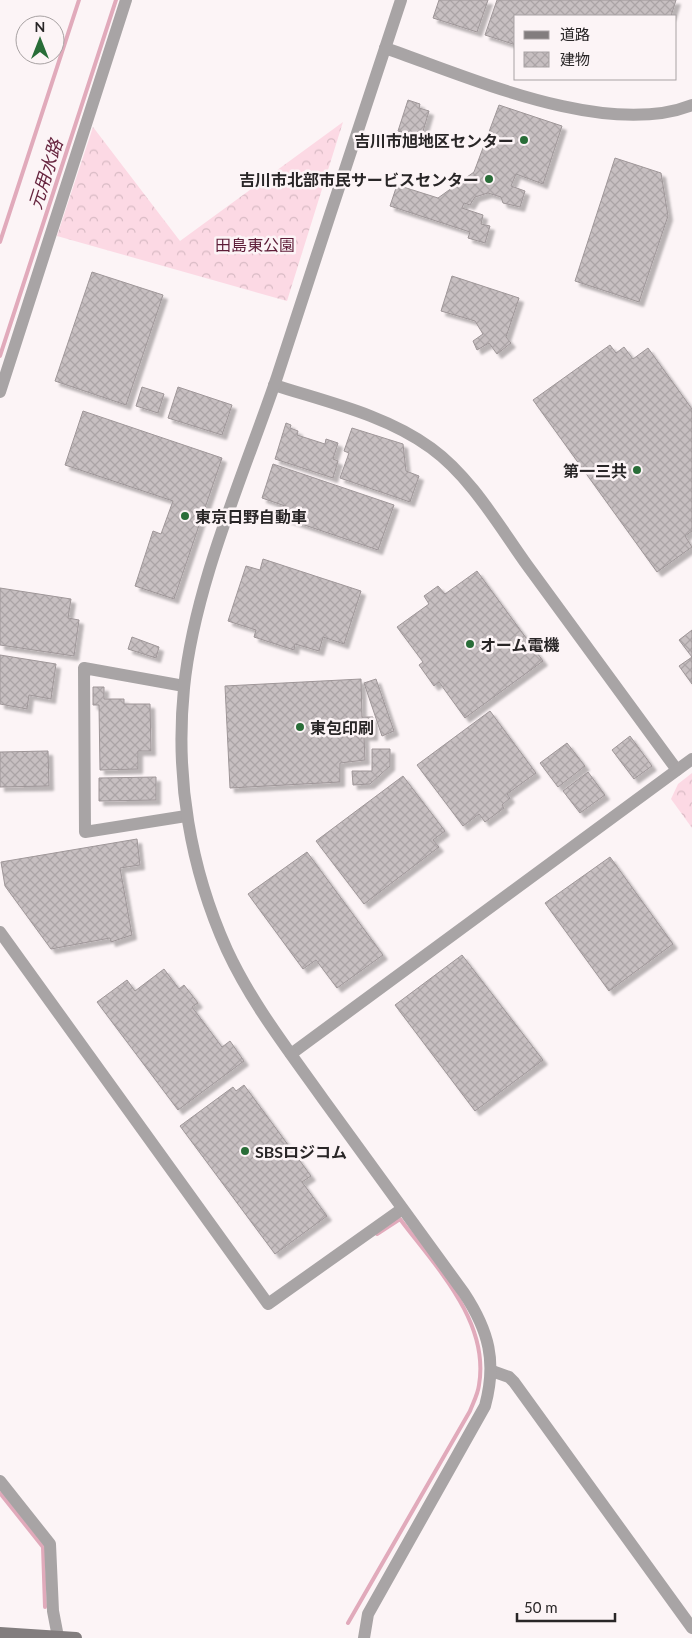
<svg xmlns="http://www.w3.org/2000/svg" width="692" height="1638" font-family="Lato,'Noto Sans JP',sans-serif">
<defs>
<pattern id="forest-crowns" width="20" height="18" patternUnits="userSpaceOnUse" patternTransform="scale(1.25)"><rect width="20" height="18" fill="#fcd9e4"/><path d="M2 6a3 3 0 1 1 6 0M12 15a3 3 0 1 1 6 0" fill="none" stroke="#d8bac4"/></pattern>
<pattern id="building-cross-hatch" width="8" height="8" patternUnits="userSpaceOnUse" patternTransform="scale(1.25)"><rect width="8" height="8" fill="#c7bfc1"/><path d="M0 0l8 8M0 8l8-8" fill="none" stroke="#aba4a6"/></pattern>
<filter id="shadow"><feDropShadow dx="4.5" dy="4.5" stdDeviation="1" flood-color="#0004"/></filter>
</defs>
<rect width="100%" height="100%" fill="#fcf4f6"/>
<g fill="url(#forest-crowns)">
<polygon points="343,122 287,301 57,236 93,127 180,241"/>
<polygon points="692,773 692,828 671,799 678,784"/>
</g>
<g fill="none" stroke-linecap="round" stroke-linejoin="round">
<g stroke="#e1aabb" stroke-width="4">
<polyline points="0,242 79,0"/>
<polyline points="0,356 116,0"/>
<polyline points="0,1493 43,1547 45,1607"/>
<path d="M 348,1623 L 470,1411 C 473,1403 478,1394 479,1385 C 490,1321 435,1266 400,1219 L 377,1234"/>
</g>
</g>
<g fill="url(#building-cross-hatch)" stroke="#9e9698" filter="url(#shadow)">
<polygon points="439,0 488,0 477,32 433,18"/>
<polygon points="497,0 676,0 671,16 516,16 516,45 485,35"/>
<polygon points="408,100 420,104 419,108 429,111 421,138 398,131"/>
<polygon points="499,105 562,126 543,184 516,174 511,186 525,191 520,207 503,203 501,197 488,193 475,197 470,205 464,203 462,208 483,215 481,224 490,226 485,243 468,238 470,232 390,206 397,185 438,198 474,172"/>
<polygon points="615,158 661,173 668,216 639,302 575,281"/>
<polygon points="92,272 163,295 126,405 55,381"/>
<polygon points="452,276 519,298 506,337 511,343 497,354 489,343 477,350 473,341 483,334 475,321 441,311"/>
<polygon points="610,345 616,353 624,347 633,359 648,348 692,409 692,531 685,536 692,547 657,572 533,400"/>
<polygon points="142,387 164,394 158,413 136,406"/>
<polygon points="178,387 232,405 222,435 168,418"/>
<polygon points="83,411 222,458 174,599 135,586 153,531 161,534 173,501 65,465"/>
<polygon points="286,423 291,425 290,428 298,431 297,435 325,444 326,439 338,443 333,459 338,461 333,478 275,459"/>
<polygon points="352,428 403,444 406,471 419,476 410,502 340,478 349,453 344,451"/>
<polygon points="273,464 394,505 378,550 284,518 288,507 262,498"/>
<polygon points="263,559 361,591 344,644 323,637 319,651 295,644 294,650 254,637 256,630 228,621 246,566 260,570"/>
<polygon points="477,571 543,661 465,718 439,682 434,686 419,665 423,662 397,627 429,604 424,596 438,586 445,594"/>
<polygon points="0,588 71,599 68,618 79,620 74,656 0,645"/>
<polygon points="692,630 692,684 679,666 692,657 679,640"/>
<polygon points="132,637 159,647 156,658 128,649"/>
<polygon points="0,655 56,664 51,699 29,695 27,709 0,704"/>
<polygon points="361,679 362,717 373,717 373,736 364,736 365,760 340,763 340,782 230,788 225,686"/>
<polygon points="376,679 394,731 382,736 364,683"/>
<polygon points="93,687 104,687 104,699 124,699 124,704 150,704 151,751 138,751 138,769 100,770 99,705 93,705"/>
<polygon points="490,711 536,773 507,794 510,798 502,805 504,808 485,822 479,814 463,826 417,765"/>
<polygon points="630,736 652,766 634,779 612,750"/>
<polygon points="567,743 585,766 558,787 540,763"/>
<polygon points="372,749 390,749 390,766 370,784 353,785 352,771 372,771"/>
<polygon points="48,751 49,786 0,787 0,752"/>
<polygon points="588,772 605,795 580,813 563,791"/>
<polygon points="403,776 445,831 433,840 439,847 364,904 316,841"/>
<polygon points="156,777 156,800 99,801 99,778"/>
<polygon points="137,839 140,865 120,868 132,935 111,942 110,938 51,949 5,886 1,862"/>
<polygon points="307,852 383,955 337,988 316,960 303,969 248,894"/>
<polygon points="610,857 673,944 609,991 545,903"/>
<polygon points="462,955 543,1060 475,1111 395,1005"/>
<polygon points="164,969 179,989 184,985 198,1003 192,1007 222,1047 230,1041 244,1061 178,1110 97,1002 127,980 135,991"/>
<polygon points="244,1085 311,1176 302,1182 327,1216 275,1254 180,1126 233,1087 236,1091"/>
</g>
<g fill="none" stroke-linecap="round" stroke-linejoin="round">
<g stroke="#a8a4a5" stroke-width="12">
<polyline points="0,392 126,0"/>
<polyline points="184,686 84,668 85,832 186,816"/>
<polyline points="0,932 268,1304 402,1209"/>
<polyline points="492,1371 509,1377 514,1382 692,1628"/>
<polyline points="0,1481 50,1544 53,1611 58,1637"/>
</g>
<g stroke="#a8a4a5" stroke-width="12">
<path d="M 385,48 C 469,77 606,139 692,105"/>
<path d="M 274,385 C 327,402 386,415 431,448 C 471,477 499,526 527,565 C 577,633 627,702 677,770"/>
<polyline points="291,1054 692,759"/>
<path d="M 364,1638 L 368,1614 L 485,1406 C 497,1362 489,1331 464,1293 C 417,1229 370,1164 323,1099 C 289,1051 252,1004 227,950 C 190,868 175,778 184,688 C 194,586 244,474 277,377 C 318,251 359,126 401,0"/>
</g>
<polyline stroke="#827d7e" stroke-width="12" points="0,1633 76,1638"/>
</g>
<g fill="#296d38" stroke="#fcf4f6" stroke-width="2">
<circle cx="524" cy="140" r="5"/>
<circle cx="489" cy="179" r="5"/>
<circle cx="637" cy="470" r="5"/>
<circle cx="185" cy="516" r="5"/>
<circle cx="470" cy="644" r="5"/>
<circle cx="300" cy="727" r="5"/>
<circle cx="245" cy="1151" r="5"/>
</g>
<g text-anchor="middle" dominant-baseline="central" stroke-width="5" stroke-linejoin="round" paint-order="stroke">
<g font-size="16" font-weight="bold" fill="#292627" stroke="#fcf4f6" text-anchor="start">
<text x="514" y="140" text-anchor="end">吉川市旭地区センター</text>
<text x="479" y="179" text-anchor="end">吉川市北部市民サービスセンター</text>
<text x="627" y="470" text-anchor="end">第一三共</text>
<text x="195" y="516">東京日野自動車</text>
<text x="480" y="644">オーム電機</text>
<text x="310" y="727">東包印刷</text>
<text x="255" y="1151">SBSロジコム</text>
</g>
<g font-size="16" fill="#5d1c37" stroke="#fcf4f6">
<text x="255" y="244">田島東公園</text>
</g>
<g font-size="18" font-style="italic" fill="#67253f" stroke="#fcf4f6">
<text transform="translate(45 174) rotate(-72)">元用水路</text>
</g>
</g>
<rect x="514" y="15" width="162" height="65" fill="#fcf4f6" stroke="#a8a2a3"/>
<rect x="524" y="31" width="25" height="8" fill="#827d7e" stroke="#a8a2a3"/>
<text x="560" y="40" font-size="15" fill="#292627">道路</text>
<rect x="524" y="52" width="25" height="15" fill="url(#building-cross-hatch)" stroke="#a8a2a3"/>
<text x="560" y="65" font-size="15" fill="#292627">建物</text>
<g transform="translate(40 40)"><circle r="24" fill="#fcf4f6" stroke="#a8a2a3"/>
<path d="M0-4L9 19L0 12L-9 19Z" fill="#296d38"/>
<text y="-8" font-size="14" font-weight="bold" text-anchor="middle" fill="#292627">N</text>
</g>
<path d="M517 1613v8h98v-8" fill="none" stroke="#292627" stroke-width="2.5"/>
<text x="524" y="1613" font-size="15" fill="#292627" stroke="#fcf4f6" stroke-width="4" paint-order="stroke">50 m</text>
</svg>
